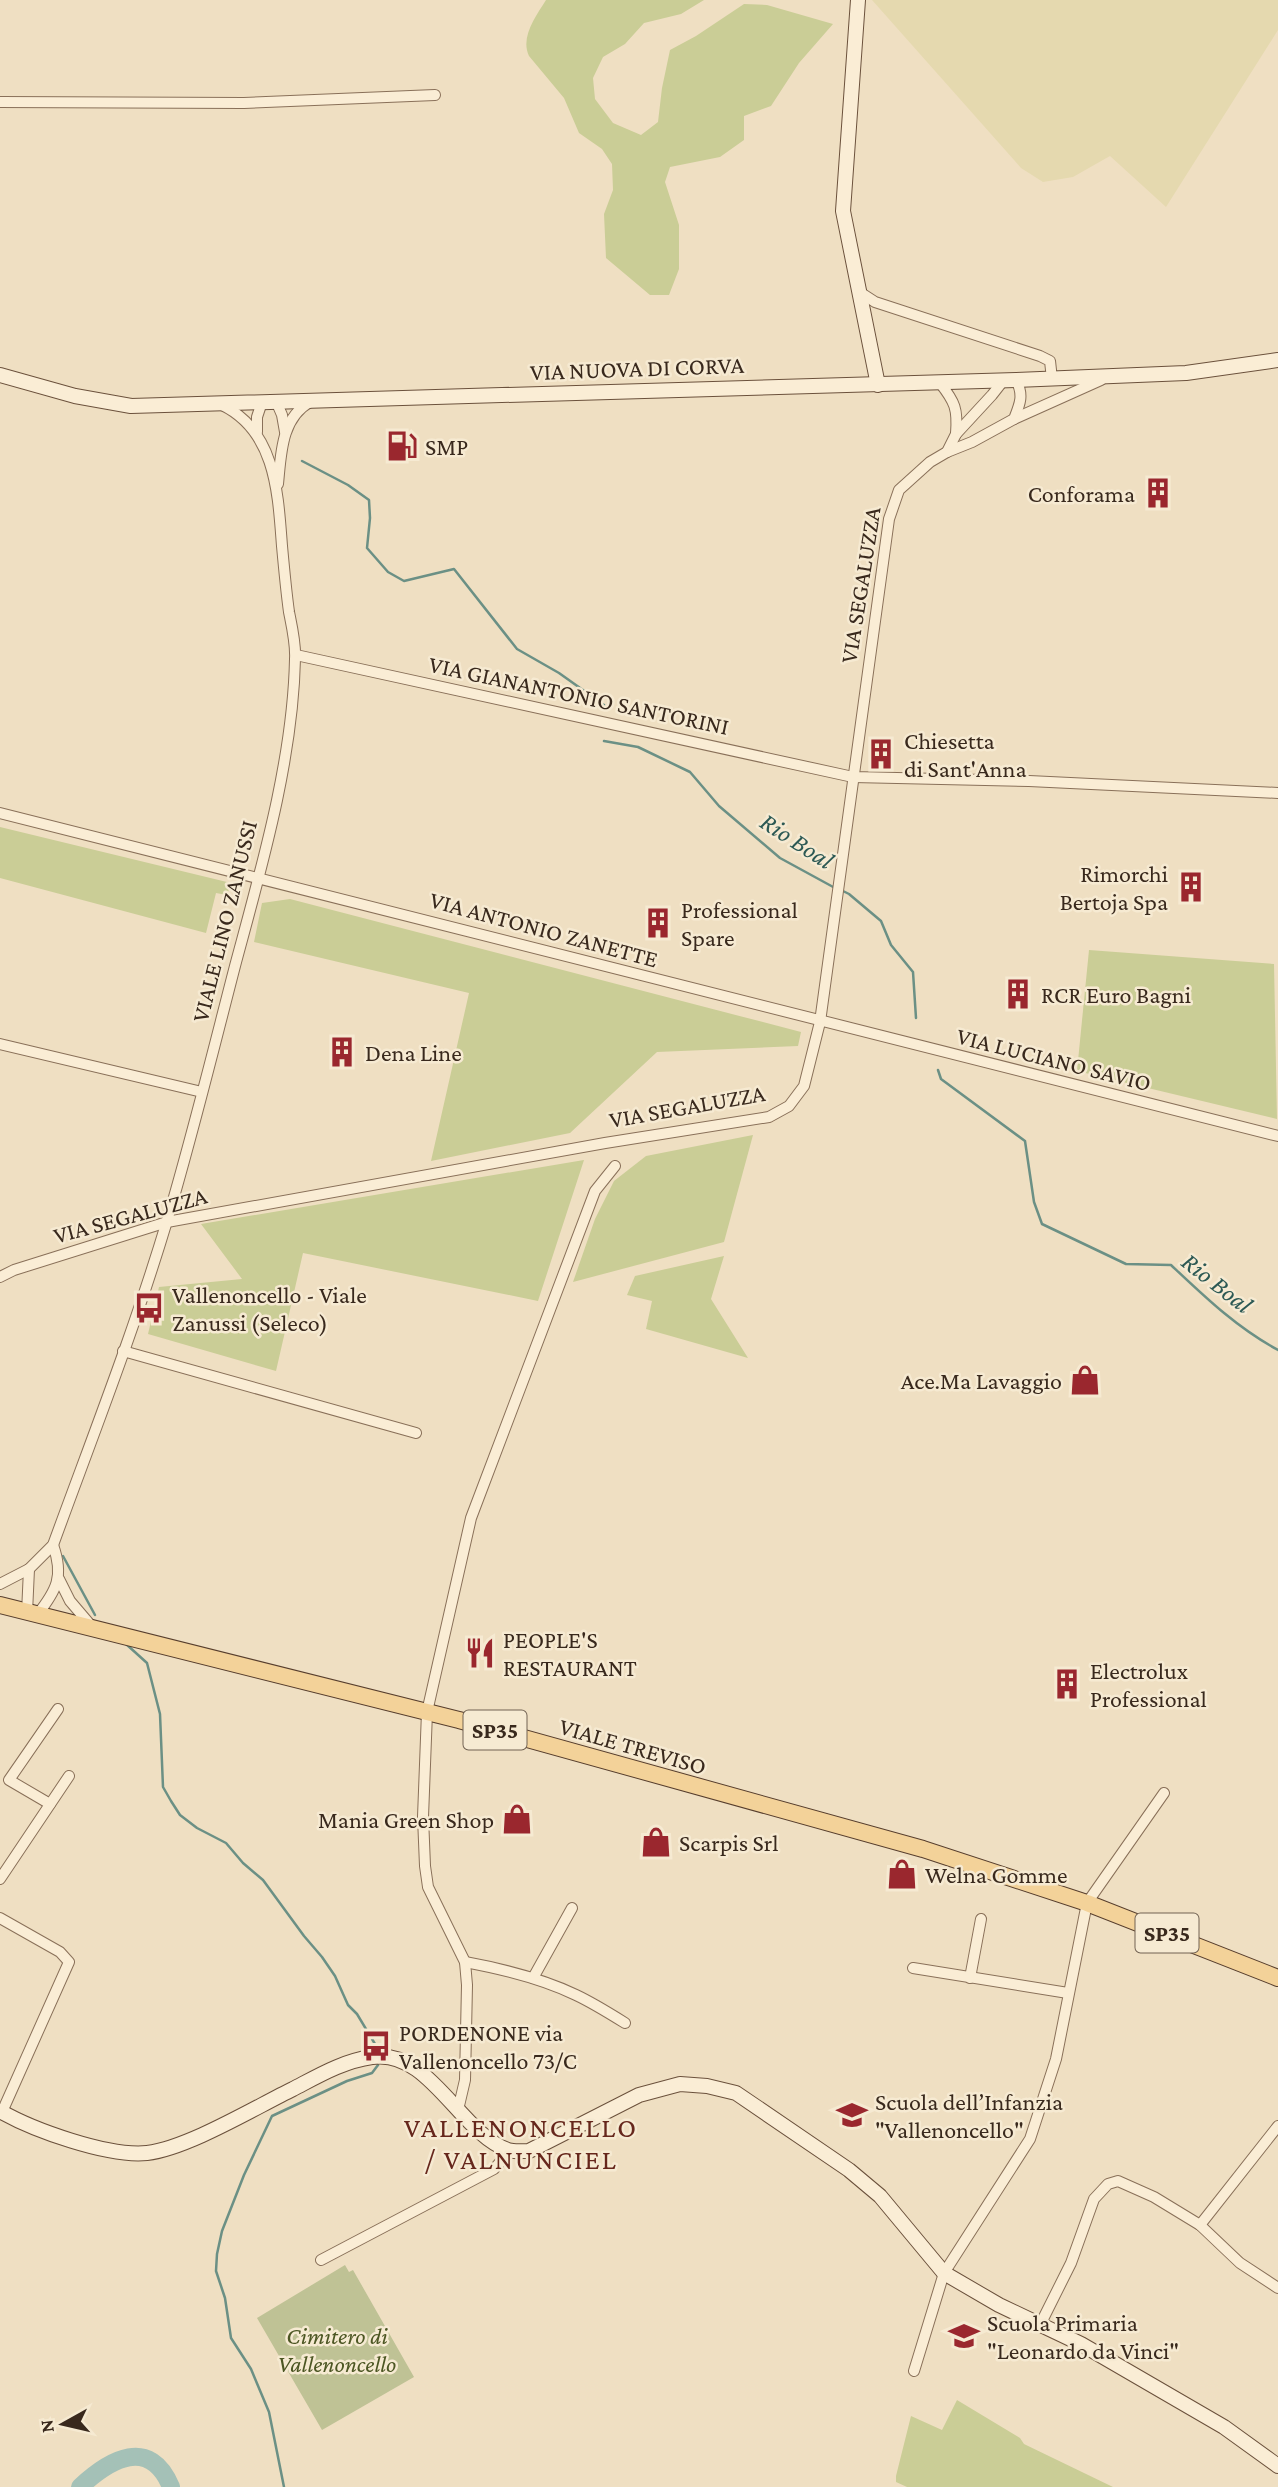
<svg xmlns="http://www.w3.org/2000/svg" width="1278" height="2487" font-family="'Crimson Pro',serif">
<rect width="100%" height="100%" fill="#efdfc2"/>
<polygon fill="#e5d9af" points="872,0 1278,0 1278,30 1166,207 1110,156 1073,177 1043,182 1021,168"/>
<g fill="#cacd96">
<path d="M 546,0 L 704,0 L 681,14 L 644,23 L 625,44 L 603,57 L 593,78 L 595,99 L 613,123 L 641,135 L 658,122 L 662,88 L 670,50 L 696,36 L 744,4 L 767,5 L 833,24 L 799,63 L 771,106 L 744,116 L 744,140 L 720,157 L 670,167 L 665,182 L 679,225 L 679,269 L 669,295 L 650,295 L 606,258 L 604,214 L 613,190 L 612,164 L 602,149 L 579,133 L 564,98 L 529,56 C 520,37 536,16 546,0 Z"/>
<polygon points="0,827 231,883 227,895 216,893 206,933 0,878"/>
<polygon points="290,899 801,1032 798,1046 657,1052 570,1133 431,1161 469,993 254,942 262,903"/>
<polygon points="1089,950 1274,964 1277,1119 1077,1071"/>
<polygon points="753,1135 724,1242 573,1282 595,1219 614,1181 646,1156"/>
<polygon points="584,1160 538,1301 303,1253 276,1371 148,1334 159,1287 242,1279 201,1224"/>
<polygon points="724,1256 711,1299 748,1358 646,1329 652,1301 627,1295 635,1276"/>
<polygon points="957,2400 1020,2438 1024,2444 1113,2487 907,2487 896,2482 896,2476 911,2416 942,2430"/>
</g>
<polygon fill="#bfc295" points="345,2265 349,2272 353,2270 414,2377 322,2430 257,2318"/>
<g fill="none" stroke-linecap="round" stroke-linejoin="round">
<g stroke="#6b9085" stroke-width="2.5">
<polyline points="302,461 348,485 369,500 370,518 367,548 388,572 404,581 454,569 517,649 559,673 604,705"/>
<polyline points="604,741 638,747 690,772 719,806 780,858 835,888"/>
<polyline points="841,890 849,894 881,921 891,945 913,972 916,1018"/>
<path d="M 938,1070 L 941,1079 L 1025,1141 L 1034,1202 L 1042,1224 L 1126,1264 L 1171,1265 C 1205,1297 1237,1328 1278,1350"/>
<polyline points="63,1556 95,1615"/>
<polyline points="126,1644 147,1663 160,1714 163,1787 171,1801 180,1815 197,1828 226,1843 243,1863 263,1880 304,1936 322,1957 335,1976 348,2005 357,2014 375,2044"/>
<polyline points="284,2487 269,2412 251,2369 231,2338 225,2298 216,2271 217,2254 222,2231 244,2175 272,2116 347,2081 372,2073 378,2065"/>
</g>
<path stroke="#a4c1b7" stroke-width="18" d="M 80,2487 C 110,2459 150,2436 171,2487"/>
<g stroke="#897059" stroke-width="12">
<g id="street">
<polyline points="0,102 244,103 435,95"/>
<polyline points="858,291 875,302 1040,356 1050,361 1052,379"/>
<path d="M 940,383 C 955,402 958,409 956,434"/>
<polyline points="276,401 282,415 285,432"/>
<polyline points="1014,419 1101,380"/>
<polyline points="257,432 257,417 262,402"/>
<path d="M 947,452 L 972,442 L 1014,419 C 1020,404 1024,395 1016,380"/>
<path d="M 278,484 C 281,455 281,418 310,402"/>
<polyline points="296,655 853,777 1029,781 1278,793"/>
<path d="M 0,813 C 427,917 851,1032 1278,1136"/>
<polyline points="0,1044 202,1092"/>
<polyline points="0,1277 14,1270 167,1222 605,1143 769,1117 789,1106 804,1086 820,1022 889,519 899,490 930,462 947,452 956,434 992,395 1003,381"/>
<polyline points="123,1351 416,1433"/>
<polyline points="59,1579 70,1601 93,1628"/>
<path d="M 0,1584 L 29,1569 L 53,1545 C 92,1438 134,1331 167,1221 C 192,1137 213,1051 235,966 C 261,869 293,760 295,659 C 296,644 292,627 289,612 C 286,590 284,568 282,546 C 278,494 276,431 222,405"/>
<polyline points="27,1613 29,1569"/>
<path d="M 37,1615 C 57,1590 64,1576 53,1545"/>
<polyline points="50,1804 9,1780 58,1709"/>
<polyline points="0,1879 69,1776"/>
<polyline points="0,1918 60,1952 69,1962 2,2112"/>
<path d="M 465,1962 C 503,1969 541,1978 576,1995 C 593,2003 609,2013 625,2023"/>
<polyline points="913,1968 1068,1993"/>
<polyline points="533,1978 572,1908"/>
<polyline points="970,1978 981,1919"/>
<polyline points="458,2110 465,2080 467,1985 465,1962 428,1887 425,1866 423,1817 427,1712 471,1518 595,1191 615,1166"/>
<polyline points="1200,2225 1278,2126"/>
<polyline points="321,2260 494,2169 510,2151"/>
<polyline points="1040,2325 1071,2263 1094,2199 1108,2184 1118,2181 1154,2197 1200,2225 1240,2263 1278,2288"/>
<polyline points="914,2371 944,2273 1030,2139 1056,2059 1087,1903 1164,1793"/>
</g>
</g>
<g stroke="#6b513c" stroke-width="16">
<g id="secondary">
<polyline points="858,0 843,211 878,385"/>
<polyline points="0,375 75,396 131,406 1016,380 1186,373 1278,360"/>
<path d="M 0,2111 C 33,2130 108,2157 147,2153 C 188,2148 254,2108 293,2089 C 318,2076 343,2061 372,2057 C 429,2048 460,2133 508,2150 C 514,2152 522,2151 529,2151 L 639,2095 L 680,2084 L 707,2086 L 736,2093 L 849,2170 L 880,2196 L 944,2273 L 999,2305 L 1081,2344 L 1224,2427 L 1278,2466"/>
</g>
</g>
<g stroke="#573e2d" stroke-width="18">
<polyline id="primary" points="0,1605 459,1720 923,1849 1087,1903 1278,1978"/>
</g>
<use href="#street" stroke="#faedd5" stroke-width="10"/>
<use href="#secondary" stroke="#faedd5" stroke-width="14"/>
<use href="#primary" stroke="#f3d299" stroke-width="16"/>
</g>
<defs>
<g id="fuel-bare" transform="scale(2.415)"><path d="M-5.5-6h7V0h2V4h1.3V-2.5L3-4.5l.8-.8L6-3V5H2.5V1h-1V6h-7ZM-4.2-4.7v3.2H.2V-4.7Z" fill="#9a272e" stroke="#f6ead2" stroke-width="2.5" paint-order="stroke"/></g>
<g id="building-bare" transform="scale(2.415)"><path d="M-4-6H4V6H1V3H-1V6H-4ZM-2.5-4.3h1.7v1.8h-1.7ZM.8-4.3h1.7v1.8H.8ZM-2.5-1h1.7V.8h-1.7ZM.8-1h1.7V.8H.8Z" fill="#9a272e" stroke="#f6ead2" stroke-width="2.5" paint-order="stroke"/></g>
<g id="bus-bare" transform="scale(2.415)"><path d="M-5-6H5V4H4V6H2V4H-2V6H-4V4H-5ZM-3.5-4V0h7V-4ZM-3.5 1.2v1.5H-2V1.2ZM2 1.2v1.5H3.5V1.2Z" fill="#9a272e" stroke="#f6ead2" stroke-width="2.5" paint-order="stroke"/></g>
<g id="shop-bare" transform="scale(2.415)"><path d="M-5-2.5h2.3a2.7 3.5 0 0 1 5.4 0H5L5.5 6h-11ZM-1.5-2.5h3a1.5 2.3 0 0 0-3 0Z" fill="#9a272e" stroke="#f6ead2" stroke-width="2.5" paint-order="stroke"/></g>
<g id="restaurant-bare" transform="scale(2.415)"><path d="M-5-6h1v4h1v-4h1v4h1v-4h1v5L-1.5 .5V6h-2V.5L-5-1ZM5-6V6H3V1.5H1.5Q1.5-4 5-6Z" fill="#9a272e" stroke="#f6ead2" stroke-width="2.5" paint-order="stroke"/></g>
<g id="school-bare" transform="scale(2.415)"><path d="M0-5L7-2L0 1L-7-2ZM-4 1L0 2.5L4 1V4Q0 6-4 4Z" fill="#9a272e" stroke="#f6ead2" stroke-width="2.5" paint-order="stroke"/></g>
</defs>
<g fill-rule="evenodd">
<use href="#fuel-bare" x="402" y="446"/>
<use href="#building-bare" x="1158" y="493"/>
<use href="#building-bare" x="881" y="754"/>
<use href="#building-bare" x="1191" y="887"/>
<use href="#building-bare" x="658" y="923"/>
<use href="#building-bare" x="1018" y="994"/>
<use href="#building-bare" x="342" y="1052"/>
<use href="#bus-bare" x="149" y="1308"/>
<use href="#shop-bare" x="1085" y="1380"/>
<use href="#restaurant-bare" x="480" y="1653"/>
<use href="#building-bare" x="1067" y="1684"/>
<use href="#shop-bare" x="517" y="1819"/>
<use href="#shop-bare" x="656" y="1842"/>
<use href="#shop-bare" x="902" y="1874"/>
<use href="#bus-bare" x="376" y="2046"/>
<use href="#school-bare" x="852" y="2115"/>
<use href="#school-bare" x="964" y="2336"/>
</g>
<g text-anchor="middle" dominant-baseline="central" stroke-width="5" stroke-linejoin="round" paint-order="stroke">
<g fill="#f6ead2" stroke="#726353" stroke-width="2">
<rect x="463.5" y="1710.5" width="63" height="39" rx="5"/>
<rect x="1135.5" y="1913.5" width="63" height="39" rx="5"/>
</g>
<g font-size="23" font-weight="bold" fill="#39291d">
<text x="495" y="1730">SP35</text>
<text x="1167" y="1933">SP35</text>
</g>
<g font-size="24" fill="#39291d" stroke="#f6ead2">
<text transform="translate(637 368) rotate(-2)">VIA NUOVA DI CORVA</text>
<text transform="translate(860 585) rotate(-81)">VIA SEGALUZZA</text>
<text transform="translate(579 695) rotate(12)">VIA GIANANTONIO SANTORINI</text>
<text transform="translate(224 921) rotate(-76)">VIALE LINO ZANUSSI</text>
<text transform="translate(544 929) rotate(15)">VIA ANTONIO ZANETTE</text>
<text transform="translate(1054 1059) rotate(14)">VIA LUCIANO SAVIO</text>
<text transform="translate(687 1106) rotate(-10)">VIA SEGALUZZA</text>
<text transform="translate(130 1215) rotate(-15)">VIA SEGALUZZA</text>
<text transform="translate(633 1746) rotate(16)">VIALE TREVISO</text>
</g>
<g font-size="24" fill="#39291d" stroke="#f6ead2" text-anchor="start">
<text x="425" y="446">SMP</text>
<text x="1135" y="493" text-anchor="end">Conforama</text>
<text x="904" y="740">Chiesetta<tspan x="904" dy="28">di Sant'Anna</tspan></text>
<text x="1168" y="873" text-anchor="end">Rimorchi<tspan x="1168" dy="28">Bertoja Spa</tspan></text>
<text x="681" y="909">Professional<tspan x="681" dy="28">Spare</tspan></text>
<text x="1041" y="994">RCR Euro Bagni</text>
<text x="365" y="1052">Dena Line</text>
<text x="172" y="1294">Vallenoncello - Viale<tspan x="172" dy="28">Zanussi (Seleco)</tspan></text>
<text x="1062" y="1380" text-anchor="end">Ace.Ma Lavaggio</text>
<text x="503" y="1639">PEOPLE'S<tspan x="503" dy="28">RESTAURANT</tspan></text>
<text x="1090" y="1670">Electrolux<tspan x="1090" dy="28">Professional</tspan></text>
<text x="494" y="1819" text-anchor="end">Mania Green Shop</text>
<text x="679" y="1842">Scarpis Srl</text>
<text x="925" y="1874">Welna Gomme</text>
<text x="399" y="2032">PORDENONE via<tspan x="399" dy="28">Vallenoncello 73/C</tspan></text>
<text x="875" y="2101">Scuola dell’Infanzia<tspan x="875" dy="28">"Vallenoncello"</tspan></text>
<text x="987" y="2322">Scuola Primaria<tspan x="987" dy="28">"Leonardo da Vinci"</tspan></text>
</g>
<g font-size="24" font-style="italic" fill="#4c5623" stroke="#f6ead2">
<text x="337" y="2335">Cimitero di<tspan x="337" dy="28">Vallenoncello</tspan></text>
</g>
<g font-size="26" font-style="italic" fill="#2c5954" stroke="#f6ead2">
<text transform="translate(797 841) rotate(33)">Rio Boal</text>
<text transform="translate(1217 1283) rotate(38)">Rio Boal</text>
</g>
<g font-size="28" letter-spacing="2" fill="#66271c" stroke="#f6ead2">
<text x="521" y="2127">VALLENONCELLO<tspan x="521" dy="32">/ VALNUNCIEL</tspan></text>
</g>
</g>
<g transform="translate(63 2424) rotate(262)" stroke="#f6ead2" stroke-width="5" paint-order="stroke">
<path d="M0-5L12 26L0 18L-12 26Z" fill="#39291d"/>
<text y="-10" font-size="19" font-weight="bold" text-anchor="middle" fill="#39291d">N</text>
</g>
</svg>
